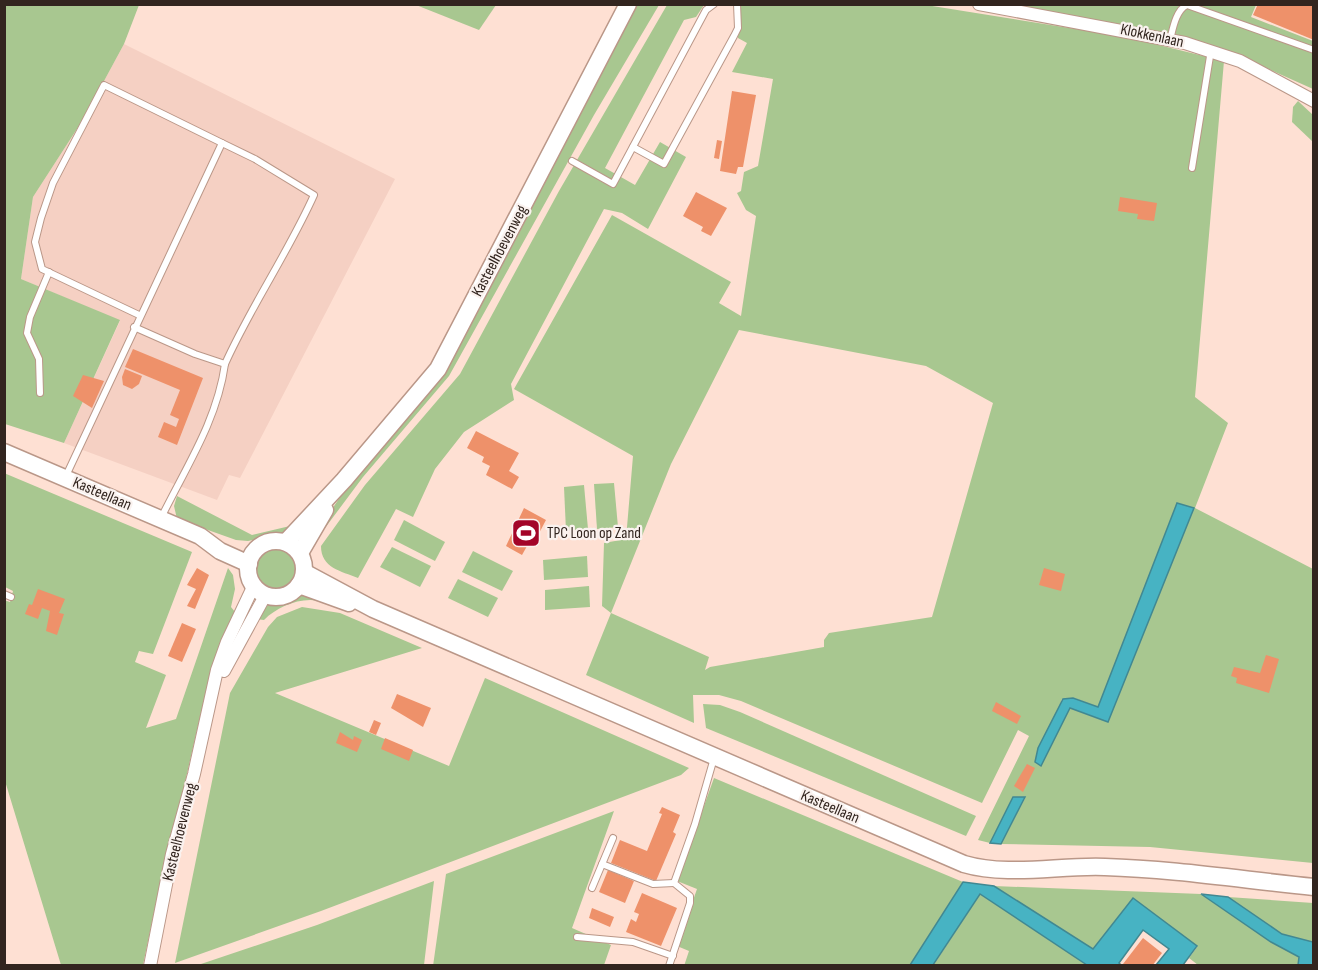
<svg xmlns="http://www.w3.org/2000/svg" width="1318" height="970" font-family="'Sofia Sans Condensed',sans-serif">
<rect width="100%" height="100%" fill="#fee0d3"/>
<polygon fill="#f5d0c3" points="124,44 395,179 240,478 229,475 217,500 64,443 120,321 21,279 33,197 84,118"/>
<g fill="#a8c790" fill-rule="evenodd">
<polygon points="4,5 139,5 124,44 84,118 33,197 21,279 120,320 64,443 5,424"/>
<polygon points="416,5 496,4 496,5 479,30"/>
<polygon points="636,5 659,5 594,115 449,376 363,477 325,528 319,528 345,490 446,369 459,347"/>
<path d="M 667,5 L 704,5 L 696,17 L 684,20 L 605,168 L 635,185 L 660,142 L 686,157 L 648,229 L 622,213 L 604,209 L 511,384 L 514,400 L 464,432 L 435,469 L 413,517 L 396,509 L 358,578 C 341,571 321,568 321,546 L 365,485 L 460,374 L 559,191 Z"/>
<path d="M 737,5 L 926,5 L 1126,37 L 1224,61 L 1195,397 L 1228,423 L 1195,508 L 1313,569 L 1313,863 L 1150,847 L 1001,844 L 1025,798 L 1013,797 L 990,843 L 978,840 L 1029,736 L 1018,730 L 982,803 L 741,701 L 719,695 L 693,695 L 694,723 L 586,675 L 611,613 L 602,606 L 604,543 L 626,539 L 633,456 L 514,389 L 612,215 L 731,282 L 719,303 L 741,316 L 756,216 L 746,210 L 737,193 L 741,191 L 744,172 L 758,166 L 773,79 L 732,72 L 747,43 L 738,38 ZM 739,330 L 926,366 L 993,403 L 932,617 L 829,633 L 824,640 L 824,647 L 710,667 L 705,670 L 709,657 L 611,613 L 671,464 ZM 1177,503 L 1194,508 L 1108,722 L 1070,708 L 1040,765 L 1062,699 L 1074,698 L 1098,707 Z"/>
<polygon points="1014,5 1256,5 1251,17 1313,41 1313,89 1233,53 1129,26"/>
<polygon points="1298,101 1313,115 1313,142 1292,122 1293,107"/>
<polygon points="4,473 192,552 153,654 139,651 135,662 166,675 146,728 176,719 228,568 233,575 235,589 231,607 235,612 209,678 177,817 166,855 143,965 61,965 5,781 4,600 10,602 13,591 5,587"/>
<polygon points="614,483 618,527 597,529 594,484"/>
<polygon points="584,485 588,529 566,531 564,487"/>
<polygon points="177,496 252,535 290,526 284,533 248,541 236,540 177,519 174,506"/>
<polygon points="404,520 445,542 435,561 394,540"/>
<circle cx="276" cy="568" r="24"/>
<polygon points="392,547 431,566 420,587 380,567"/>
<polygon points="473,551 513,571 502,591 462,572"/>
<polygon points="587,556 588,577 544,580 543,560"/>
<polygon points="458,579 498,598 488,617 448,598"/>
<polygon points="589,586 590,607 545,610 545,590"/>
<path d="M 303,595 L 320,599 L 319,601 C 300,597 277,607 264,620 L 256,619 L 268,605 Z"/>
<polygon points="302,607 340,613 422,648 275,693 449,766 485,678 689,768 681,775 321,911 175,963 230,693 268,627 277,617"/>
<polygon points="703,704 720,705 740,712 976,816 966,836 706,728"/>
<polygon points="714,778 963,882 910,965 684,966 689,951 677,946 697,889 677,881"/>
<polygon points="614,811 572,928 611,945 604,965 433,966 446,874"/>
<polygon points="434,881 424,965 198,965 317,925"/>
<polygon points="994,886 1201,894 1271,942 1299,957 1298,965 1198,965 1189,958 1197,947 1133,898 1093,949"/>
<polygon points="980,894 1087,965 933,966"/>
<polygon points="1228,897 1313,903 1313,942 1282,934"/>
</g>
<g fill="#47b3c3" stroke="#418892" stroke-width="1.5">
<polygon points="1177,503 1194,508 1108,722 1070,708 1041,766 1035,762 1038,748 1063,699 1073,698 1098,707"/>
<polygon points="1013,797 1025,797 1001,844 990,843"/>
<polygon points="963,882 994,886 1093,949 1133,898 1197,946 1183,965 1156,965 1169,949 1143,930 1119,963 1121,965 1087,965 980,894 933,965 910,965"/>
<polygon points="1201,894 1228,897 1282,934 1313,942 1313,965 1298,965 1299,957 1271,942"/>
</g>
<g fill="#ee916a">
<polygon points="1258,4 1314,4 1314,40 1253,15"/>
<polygon points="732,91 756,95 743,167 738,167 736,174 720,171"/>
<polygon points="717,140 722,141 719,159 714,158"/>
<polygon points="696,192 727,208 711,236 701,231 703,227 683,216"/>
<polygon points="1120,197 1157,203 1154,221 1137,219 1138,214 1118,211"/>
<polygon points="133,349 203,378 177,445 158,437 164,422 176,427 179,419 170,415 180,390 125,367"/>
<polygon points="125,369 142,376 139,384 132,389 123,385 122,377"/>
<polygon points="83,375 104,381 92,408 73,396"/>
<polygon points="476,431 519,453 509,471 519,477 512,489 486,475 490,466 482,462 484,457 467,448"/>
<polygon points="524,508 546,520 535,541 531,539 522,555 506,546"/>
<polygon points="197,568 209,575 195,609 187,606 196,589 187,585"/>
<polygon points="1044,568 1065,574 1061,591 1039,585"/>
<polygon points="38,589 65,599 59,613 64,614 57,635 46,631 50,611 42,608 38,619 25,614 29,604 32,605"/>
<polygon points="182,623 196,629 182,662 168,656"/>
<polygon points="1266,655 1279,659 1269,693 1236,683 1237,678 1231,676 1234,667 1260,673"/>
<polygon points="397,694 431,708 423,727 391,708"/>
<polygon points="996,702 1021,716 1017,724 992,711"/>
<polygon points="374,720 381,723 376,735 369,732"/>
<polygon points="340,732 353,740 354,736 362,740 357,752 336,743"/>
<polygon points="385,738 413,750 409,761 381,749"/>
<polygon points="1027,764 1035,768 1023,792 1014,786"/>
<polygon points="662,807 680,815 673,832 676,834 656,881 611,863 620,840 647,851 662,814 659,813"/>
<polygon points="608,870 634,881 625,903 599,892"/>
<polygon points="642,893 677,908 661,946 626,932 631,919 636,922 639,914 634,912"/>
<polygon points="592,908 614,917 610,927 589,918"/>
<polygon points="1143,938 1162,953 1152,966 1126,966 1123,964"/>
</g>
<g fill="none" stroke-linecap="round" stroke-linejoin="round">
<g stroke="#ba9788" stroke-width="8">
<g id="lane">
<path d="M 1170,40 C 1173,28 1176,10 1187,5 L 1314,50"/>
<path d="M 222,143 L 255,159 L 314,195 C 288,253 251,306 225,364"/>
<polyline points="633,147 664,164 734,36 738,28 737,4"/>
<polyline points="572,161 613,184 706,10 714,4"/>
<polyline points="1192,168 1211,50"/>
<path d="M 134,327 L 195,354 L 225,364 C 217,421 186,467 161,518"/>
<polyline points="40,393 39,359 27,333 30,317 49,272"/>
<polyline points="65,478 222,143 104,85 53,183 41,218 35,242 42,269 139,315"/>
<polyline points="4,594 11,597"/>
<polyline points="602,864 653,884 674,883"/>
<polyline points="592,888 613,838"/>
<polyline points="577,937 633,942 673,956"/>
<polyline points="669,966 690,903 690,896 674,883 695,824 714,758"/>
</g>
</g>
<g stroke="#ba9788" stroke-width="14">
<g id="street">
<polyline points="979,4 1185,43 1240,61 1314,101"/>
<polyline points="224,671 266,594"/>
<polyline points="150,966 172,854 194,774 217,670 227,642 254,585"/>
</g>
</g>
<g stroke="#ba9788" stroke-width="19">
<g id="secondary">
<polyline points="4,452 200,536 220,551 249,564"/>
<circle cx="276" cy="569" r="28"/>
<polyline points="286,542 344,480 438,369 628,4"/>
<polyline points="300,553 325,510"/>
<path d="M 304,572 L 373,609 L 964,864 C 1008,877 1059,865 1105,867 C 1174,869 1244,880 1314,887"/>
<polyline points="299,585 349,603"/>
</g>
</g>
<use href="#lane" stroke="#fff" stroke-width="6"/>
<use href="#street" stroke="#fff" stroke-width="12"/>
<use href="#secondary" stroke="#fff" stroke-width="16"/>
</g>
<defs>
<g id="stadium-square" transform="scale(1.5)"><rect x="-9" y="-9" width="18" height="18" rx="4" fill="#a30428" stroke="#faf2ef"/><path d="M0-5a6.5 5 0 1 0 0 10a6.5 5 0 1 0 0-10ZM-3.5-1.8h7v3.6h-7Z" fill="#fff"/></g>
</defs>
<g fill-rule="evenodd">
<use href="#stadium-square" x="526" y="533"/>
</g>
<g text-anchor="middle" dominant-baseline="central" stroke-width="4.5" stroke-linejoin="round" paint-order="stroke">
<g font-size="16" fill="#32251f" stroke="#faf2ef">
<text transform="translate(1152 36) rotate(12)">Klokkenlaan</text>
<text transform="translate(500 251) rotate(-62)">Kasteelhoevenweg</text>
<text transform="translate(102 494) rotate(23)">Kasteellaan</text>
<text transform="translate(830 807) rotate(23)">Kasteellaan</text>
<text transform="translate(180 832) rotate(-76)">Kasteelhoevenweg</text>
</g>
<g font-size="16" fill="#32251f" stroke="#faf2ef" text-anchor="start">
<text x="547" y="533">TPC Loon op Zand</text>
</g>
</g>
<rect width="1318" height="970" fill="none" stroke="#32251f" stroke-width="12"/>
</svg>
